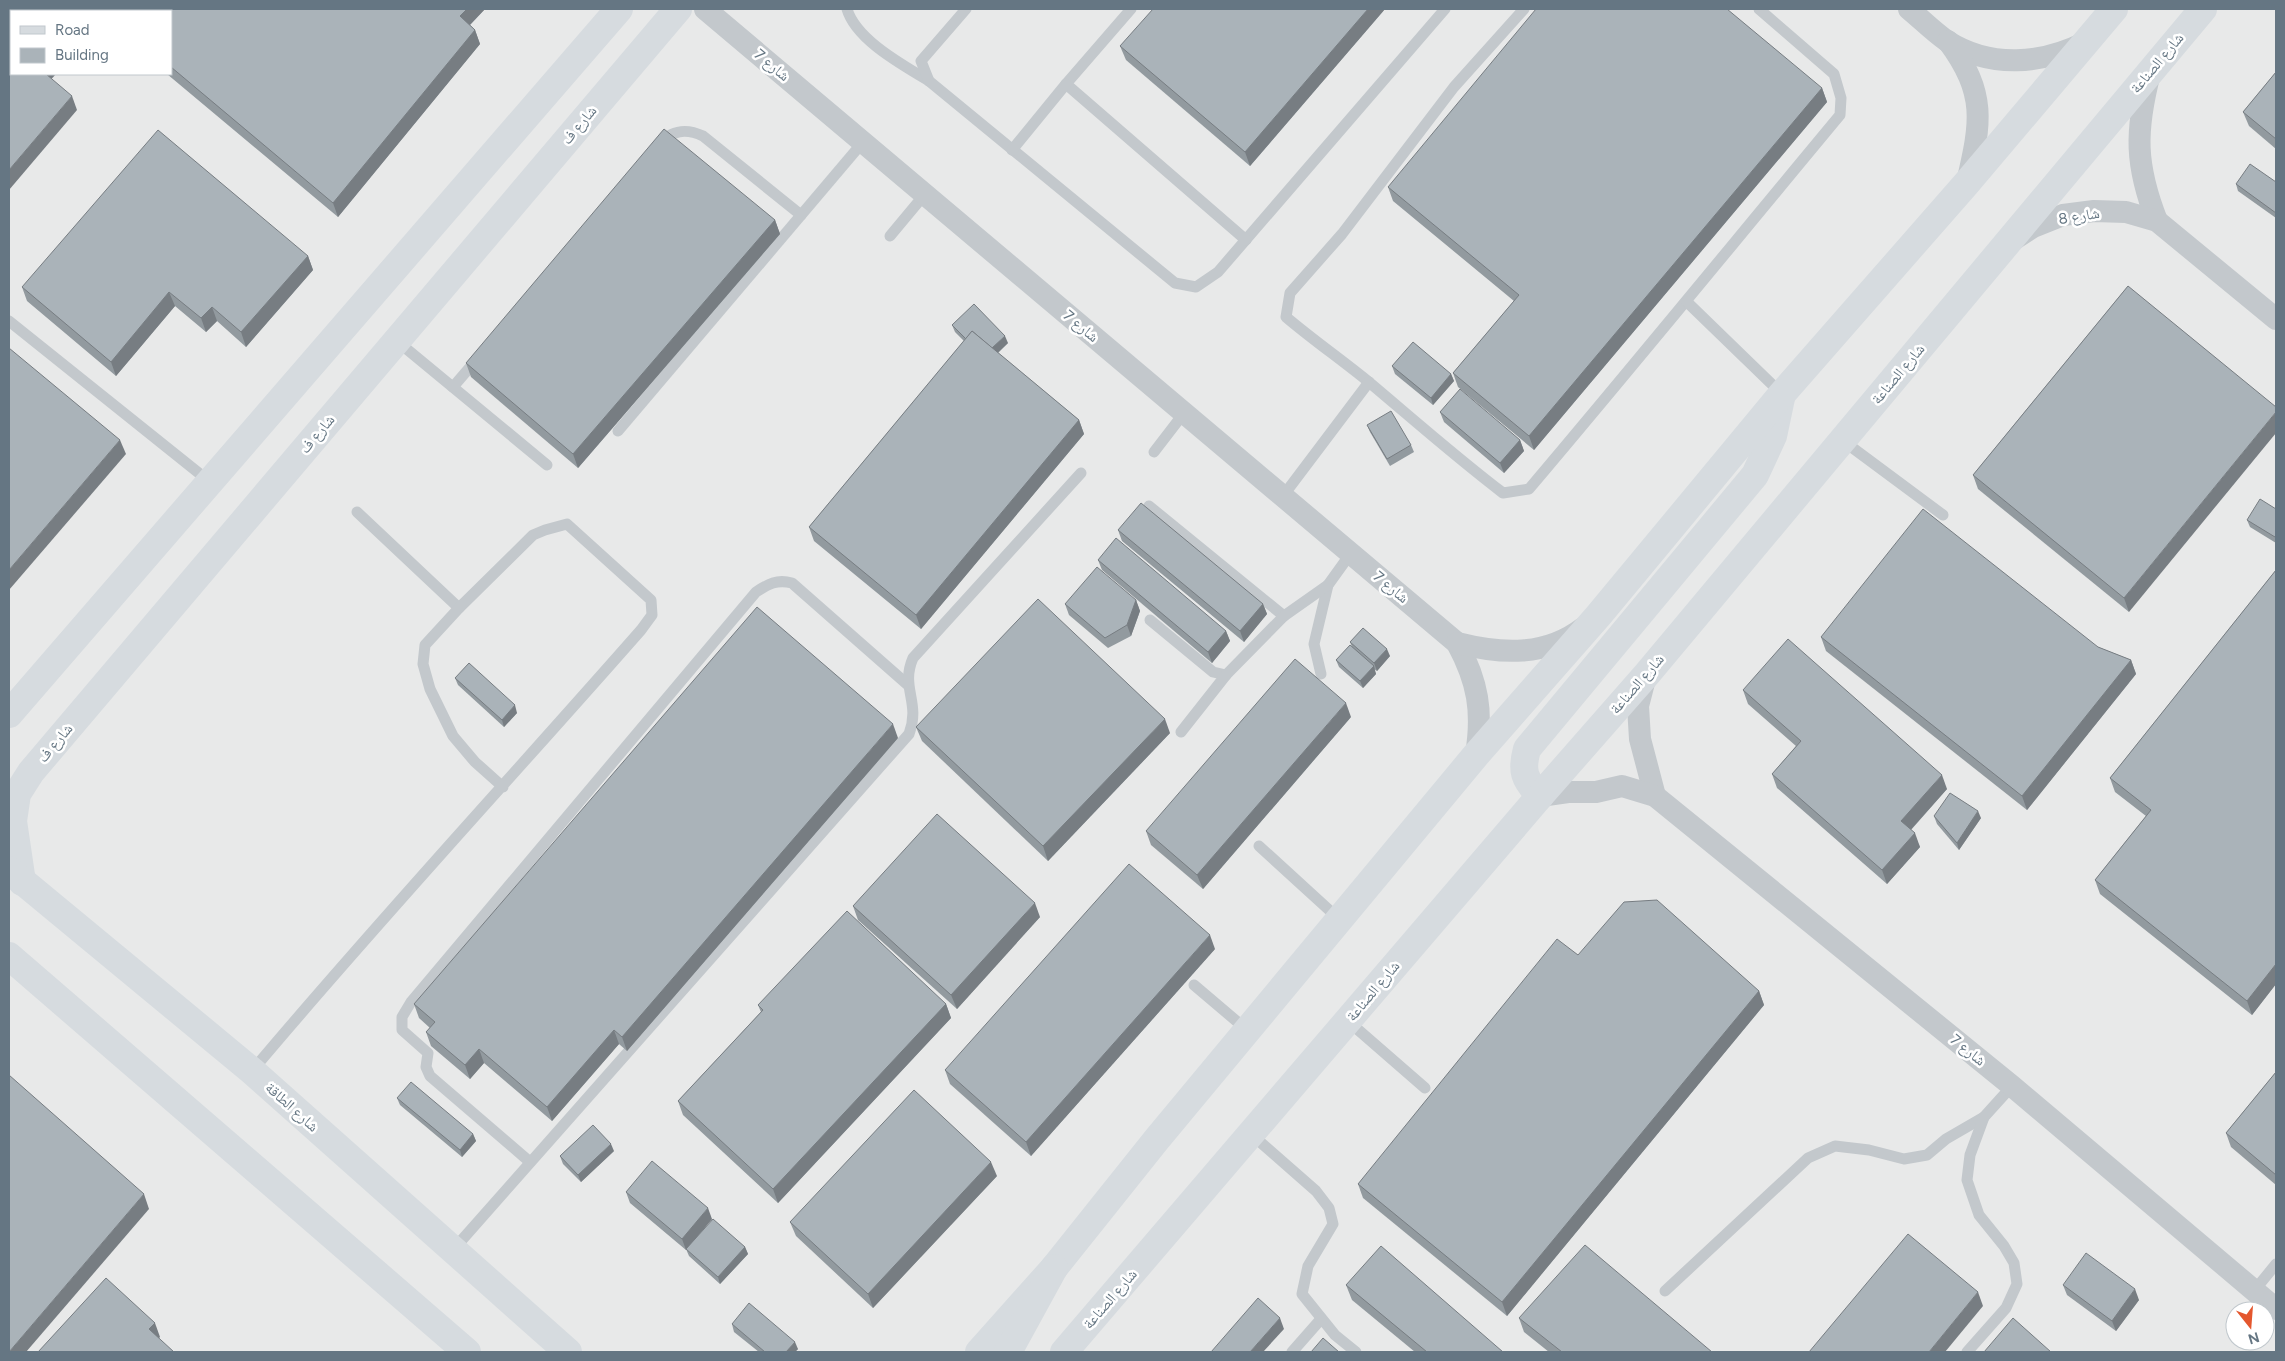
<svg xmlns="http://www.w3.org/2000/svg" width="2285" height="1361" font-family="Figtree,'Noto Naskh Arabic',sans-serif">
<rect width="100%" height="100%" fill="#fafaf8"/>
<path fill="#e8e9e9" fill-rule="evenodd" d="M 9,9 L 2276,9 L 2276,1352 L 9,1352 ZM 11,11 L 171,11 L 171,74 L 11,74 ZM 2235,1311 L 2265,1311 L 2265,1341 L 2235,1341 Z"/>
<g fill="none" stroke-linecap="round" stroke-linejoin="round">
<g stroke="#c3c8cc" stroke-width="11">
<polyline points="90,9 90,11"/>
<path d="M 847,9 C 856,40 903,65 929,81"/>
<polyline points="966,9 921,61 929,81 1175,283 1196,287 1218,272 1445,9"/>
<polyline points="1131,9 1066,84 1246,240"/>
<path d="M 1524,9 L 1454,87 L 1342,234 L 1290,293 L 1286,317 C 1313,340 1342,360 1370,383 C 1414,420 1457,458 1503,493 L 1529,489 C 1634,365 1736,240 1840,115 L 1841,98 L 1834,74 L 1759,9"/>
<path d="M 659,144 C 672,130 686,128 703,136 L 801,215"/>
<polyline points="1012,150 1066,84"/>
<polyline points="890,236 925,194"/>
<polyline points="1687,302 1782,394"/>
<polyline points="9,321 210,482"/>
<polyline points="397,341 547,465"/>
<polyline points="453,387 477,359"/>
<polyline points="618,431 863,142"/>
<polyline points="1842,440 1943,515"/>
<polyline points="1154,452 1184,413"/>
<polyline points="1283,496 1369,382"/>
<polyline points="1149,506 1284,616"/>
<polyline points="357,512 459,608"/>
<polyline points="1150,620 1213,672 1226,675"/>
<polyline points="1321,674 1314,644 1328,585 1351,553"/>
<polyline points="1181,732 1226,675 1284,616 1328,585"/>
<polyline points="1259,846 1339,919"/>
<polyline points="1194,985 1247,1030"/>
<polyline points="1348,1021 1425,1088"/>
<path d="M 252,1071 C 378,921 512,777 641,630 L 652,615 L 651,600 L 567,524 L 545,530 L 533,535 L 459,608 L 425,645 L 423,664 L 430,689 L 453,736 L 475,762 L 503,787"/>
<polyline points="1251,1134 1316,1191 1329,1208 1333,1224 1308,1266 1302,1294 1335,1335 1356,1352"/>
<path d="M 530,1162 L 430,1076 L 426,1067 L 428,1053 L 402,1030 L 402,1017 L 411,1002 L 756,592 C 768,584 777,579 792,583 L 908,685"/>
<path d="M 453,1250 L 909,734 C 921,702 900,688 913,658 L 1081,473"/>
<polyline points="1665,1291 1808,1158 1835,1146 1869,1150 1904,1159 1927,1155 1946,1139 1984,1117"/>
<polyline points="2254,1291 2276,1264"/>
<polyline points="1292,1352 1321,1319"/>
<polyline points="1967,1352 2006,1308 2017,1284 2014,1263 2004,1246 1979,1215 1967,1180 1970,1155 1984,1117 2012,1086"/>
</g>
<g stroke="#c3c8cc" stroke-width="22">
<path d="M 705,9 L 1457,643 C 1478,682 1483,711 1476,755"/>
<path d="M 1909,9 C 1921,19 1934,32 1947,41 C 1991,69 2042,64 2086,42"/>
<path d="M 1948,41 C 1987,94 1981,122 1967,183"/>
<path d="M 2150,73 C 2135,131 2135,165 2157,221"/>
<polyline points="2016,238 2033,227 2063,215 2094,211 2126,212 2157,221 2276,319"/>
<path d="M 1457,643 C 1501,654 1545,657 1583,628"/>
<polyline points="1646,675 1638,706 1640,739 1655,796"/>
<polyline points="1540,796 1568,792 1596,792 1622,786 1655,796 2012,1086 2276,1309"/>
</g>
<g stroke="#d6dbdf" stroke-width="28">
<polyline points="9,714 619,9"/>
<path d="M 1540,796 C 1524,779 1521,771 1527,749 L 1755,475 L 1773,436 L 1781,398"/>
<polyline points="22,882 13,821 17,794 31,772 678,9"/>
<polyline points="979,1352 1054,1268 1157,1139 1476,755 1598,616 1782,394 1966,184 2114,9"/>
<polyline points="1064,1352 1540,796 1647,674 2203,9"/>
</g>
<g stroke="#d6dbdf" stroke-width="28">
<polyline points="9,870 252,1071 568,1352"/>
<polyline points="9,956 467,1352"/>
<polyline points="1008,1352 1054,1268"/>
</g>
</g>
<g fill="#929a9f">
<polygon points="165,9 485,9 470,25 475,30 480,44 338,217 167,74 171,74 171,11"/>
<polygon points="1385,9 1250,166 1126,60 1120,46"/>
<polygon points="2276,72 2276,149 2249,126 2243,112"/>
<polygon points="1822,88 1827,102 1534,450 1458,387 1453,373 1514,301 1393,201 1388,187"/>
<polygon points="2276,182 2276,218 2238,191 2236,184"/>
<polygon points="775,220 780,234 578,468 471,377 466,363"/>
<polygon points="308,256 313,270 246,347 217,321 206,332 175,306 116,376 27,301 22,287"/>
<polygon points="2128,286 2129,612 1978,489 1973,475"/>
<polygon points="952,325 1008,343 998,353 1079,420 1084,434 921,629 814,541 809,527 964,341 955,332"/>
<polygon points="1392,366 1451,374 1454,381 1433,405 1395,374"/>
<polygon points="1440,412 1520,440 1524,451 1504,473 1444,422"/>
<polygon points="1367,425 1411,445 1414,452 1390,466 1370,432"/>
<polygon points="2276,509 2276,543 2250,527 2247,520"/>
<polygon points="1118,530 1263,604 1267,614 1244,642 1122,541"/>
<polygon points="1098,560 1226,631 1230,641 1212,663 1102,570"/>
<polygon points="2276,570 2276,984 2252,1015 2100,894 2095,880 2146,816 2115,792 2110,778"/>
<polygon points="1136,600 1140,611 1131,636 1108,648 1069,615 1065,604"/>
<polygon points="1821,637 2098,647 2131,660 2136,674 2027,810 1826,651"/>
<polygon points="1350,642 1390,656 1377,671 1374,669 1376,674 1363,688 1339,667 1336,660 1352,647"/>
<polygon points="455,678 517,713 504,727 458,685"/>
<polygon points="1743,690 1947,789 1911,830 1920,847 1887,884 1777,788 1772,774 1796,746 1748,704"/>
<polygon points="1351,717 1203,889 1151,845 1146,831"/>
<polygon points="916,727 1170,733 1048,861 922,741"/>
<polygon points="898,738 627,1051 619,1044 552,1121 484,1063 470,1079 431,1046 426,1032 430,1028 419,1018 414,1004"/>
<polygon points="1934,816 1981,818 1959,850 1937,824"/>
<polygon points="853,906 1040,917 957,1009 858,920"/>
<polygon points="1215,949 1031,1156 950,1084 945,1070"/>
<polygon points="1578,955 1759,991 1764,1005 1507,1316 1363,1198 1358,1184"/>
<polygon points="946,1004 951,1018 778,1203 683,1115 678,1101 761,1012 758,1005"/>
<polygon points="2276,1072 2276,1185 2231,1147 2226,1133"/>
<polygon points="397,1098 473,1134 476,1141 462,1157 400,1105"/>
<polygon points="614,1151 581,1182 563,1164 560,1156"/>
<polygon points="997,1176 873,1308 796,1236 790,1222"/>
<polygon points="626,1192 712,1219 692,1243 745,1247 748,1254 720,1284 689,1256 686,1249 686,1250 630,1203"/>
<polygon points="1346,1285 1503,1352 1415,1352 1352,1300"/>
<polygon points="2063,1285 2139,1300 2116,1331 2067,1295"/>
<polygon points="1519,1318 1712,1352 1549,1352 1524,1332"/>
<polygon points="732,1324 798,1349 795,1352 759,1352 734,1332"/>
</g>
<g fill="#777d82">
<polygon points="467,9 485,9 465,30 460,16"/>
<polygon points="1368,9 1385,9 1250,166 1245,152"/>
<polygon points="475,30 480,44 338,217 333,203"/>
<polygon points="43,74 56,74 47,84"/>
<polygon points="1822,88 1827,102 1534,450 1529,436"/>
<polygon points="72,96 77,110 9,190 9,170"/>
<polygon points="775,220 780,234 578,468 573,454"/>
<polygon points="308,256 313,270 246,347 241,332"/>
<polygon points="169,292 175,306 116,376 111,362"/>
<polygon points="212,307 217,321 206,332 201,318"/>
<polygon points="1005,336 1008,343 993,357 990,350"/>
<polygon points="1451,374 1454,381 1433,405 1431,398"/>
<polygon points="2276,412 2276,433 2129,612 2124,598"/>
<polygon points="1079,420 1084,434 921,629 916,615"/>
<polygon points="120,440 126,454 9,590 9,570"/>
<polygon points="1520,440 1524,451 1504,473 1500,463"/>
<polygon points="1136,600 1140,611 1131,636 1127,625"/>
<polygon points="1263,604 1267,614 1244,642 1240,631"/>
<polygon points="1226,631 1230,641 1212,663 1208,652"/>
<polygon points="1387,649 1390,656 1377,671 1374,663"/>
<polygon points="2131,660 2136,674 2027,810 2022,796"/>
<polygon points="1374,666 1376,674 1363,688 1360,681"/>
<polygon points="1346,703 1351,717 1203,889 1197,875"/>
<polygon points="515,705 517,713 504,727 502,720"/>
<polygon points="1165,719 1170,733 1048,861 1043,846"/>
<polygon points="893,724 898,738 627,1051 622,1037"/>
<polygon points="1942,775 1947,789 1906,835 1901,821"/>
<polygon points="1978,811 1981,818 1959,850 1957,843"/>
<polygon points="1915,833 1920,847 1887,884 1882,870"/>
<polygon points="1035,903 1040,917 957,1009 951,995"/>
<polygon points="1210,935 1215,949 1031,1156 1026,1142"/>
<polygon points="2276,964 2276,984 2252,1015 2247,1001"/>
<polygon points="1759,991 1764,1005 1507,1316 1502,1302"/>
<polygon points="946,1004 951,1018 778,1203 773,1189"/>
<polygon points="614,1030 619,1044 552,1121 547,1107"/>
<polygon points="479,1049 484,1063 470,1079 465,1065"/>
<polygon points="473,1134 476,1141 462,1157 460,1150"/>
<polygon points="611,1144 614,1151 581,1182 578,1175"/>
<polygon points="991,1162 997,1176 873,1308 868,1294"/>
<polygon points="144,1194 149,1209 26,1352 9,1352"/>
<polygon points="708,1208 712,1219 686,1250 682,1239"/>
<polygon points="745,1247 748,1254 720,1284 718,1277"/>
<polygon points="2135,1289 2139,1300 2116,1331 2112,1321"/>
<polygon points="1978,1292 1983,1306 1945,1352 1929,1352"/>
<polygon points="1280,1318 1284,1329 1263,1352 1250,1352"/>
<polygon points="155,1323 160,1337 154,1344 149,1329"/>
<polygon points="795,1342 798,1349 795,1352 786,1352"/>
</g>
<g fill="#aab3b9" stroke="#777d82">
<polygon points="9,9 56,9 59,11 11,11 11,74 46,74 72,96 9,170"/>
<polygon points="165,9 467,9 460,16 475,30 333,203 171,67 171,11 163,11"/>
<polygon points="1153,9 1368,9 1245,152 1120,46"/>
<polygon points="1536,9 1727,9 1822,88 1529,436 1453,373 1519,295 1388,187"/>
<polygon points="2276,72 2276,139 2243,112"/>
<polygon points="664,129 775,220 573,454 466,363"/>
<polygon points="158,130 308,256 241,332 212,307 201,318 169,292 111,362 22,287"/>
<polygon points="2250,164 2276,182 2276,213 2236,184"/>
<polygon points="2128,286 2276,407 2276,412 2124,598 1973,475"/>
<polygon points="974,304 1005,336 992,348 972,331 966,339 952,325"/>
<polygon points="972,331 1079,420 916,615 809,527"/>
<polygon points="1413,342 1451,374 1431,398 1392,366"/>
<polygon points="9,348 120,440 9,570"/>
<polygon points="1460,389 1520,440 1500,463 1440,412"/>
<polygon points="1391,411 1411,445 1387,459 1367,425"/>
<polygon points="2260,499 2276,509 2276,534 2275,537 2247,520"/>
<polygon points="1141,503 1263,604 1240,631 1118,530"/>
<polygon points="1923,509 2098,647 2131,660 2022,796 1821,637"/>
<polygon points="1116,538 1226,631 1208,652 1098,560"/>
<polygon points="1097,567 1136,600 1127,625 1105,638 1065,604"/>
<polygon points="2276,570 2276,964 2247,1001 2095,880 2151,810 2110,778"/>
<polygon points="1038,599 1165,719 1043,846 916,727"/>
<polygon points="757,607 893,724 622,1037 614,1030 547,1107 479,1049 465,1065 426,1032 435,1022 414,1004"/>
<polygon points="1363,628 1387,649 1374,663 1350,642"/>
<polygon points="1788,639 1942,775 1901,821 1915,833 1882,870 1772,774 1801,741 1743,690"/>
<polygon points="1350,645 1374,666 1360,681 1336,660"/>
<polygon points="1295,659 1346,703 1197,875 1146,831"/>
<polygon points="469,663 515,705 502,720 455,678"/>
<polygon points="1950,793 1978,811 1957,843 1934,816"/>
<polygon points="937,814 1035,903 951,995 853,906"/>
<polygon points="1129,864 1210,935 1026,1142 945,1070"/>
<polygon points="1657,900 1759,991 1502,1302 1358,1184 1557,939 1578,955 1624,902"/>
<polygon points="847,911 946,1004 773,1189 678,1101 763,1010 758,1005"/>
<polygon points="2276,1072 2276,1175 2226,1133"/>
<polygon points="9,1075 144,1194 9,1352"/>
<polygon points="411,1082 473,1134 460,1150 397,1098"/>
<polygon points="914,1090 991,1162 868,1294 790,1222"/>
<polygon points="593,1125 611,1144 578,1175 560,1156"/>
<polygon points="652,1161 708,1208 682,1239 626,1192"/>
<polygon points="713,1219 745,1247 718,1277 686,1249"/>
<polygon points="1908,1234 1978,1292 1929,1352 1809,1352"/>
<polygon points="1585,1245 1712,1352 1562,1352 1519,1318"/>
<polygon points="1381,1246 1503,1352 1427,1352 1346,1285"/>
<polygon points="2086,1253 2135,1289 2112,1321 2063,1285"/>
<polygon points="106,1278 155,1323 149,1329 174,1352 38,1352"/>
<polygon points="1258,1298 1280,1318 1250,1352 1211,1352"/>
<polygon points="749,1303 795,1342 786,1352 765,1352 732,1324"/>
<polygon points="2013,1318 2051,1352 1984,1352"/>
<polygon points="1323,1338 1339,1352 1311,1352"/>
</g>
<g text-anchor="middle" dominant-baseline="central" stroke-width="5" stroke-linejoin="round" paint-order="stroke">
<g font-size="15" fill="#657683" stroke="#fff">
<text transform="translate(2157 63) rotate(-50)">شارع الصناعة</text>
<text transform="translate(772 65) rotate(40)">شارع 7</text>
<text transform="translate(579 125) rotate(-50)">شارع ف</text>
<text transform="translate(2079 216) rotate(-9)">شارع 8</text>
<text transform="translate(1081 326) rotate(40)">شارع 7</text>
<text transform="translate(1898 374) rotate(-50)">شارع الصناعة</text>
<text transform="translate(317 434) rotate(-50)">شارع ف</text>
<text transform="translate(1391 587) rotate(40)">شارع 7</text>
<text transform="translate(1637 684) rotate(-49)">شارع الصناعة</text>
<text transform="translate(55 743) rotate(-50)">شارع ف</text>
<text transform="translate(1373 991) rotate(-50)">شارع الصناعة</text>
<text transform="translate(1968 1050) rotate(39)">شارع 7</text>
<text transform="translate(292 1107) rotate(42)">شارع الطاقة</text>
<text transform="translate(1110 1299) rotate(-49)">شارع الصناعة</text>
</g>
</g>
<rect width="2285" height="1361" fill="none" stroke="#657683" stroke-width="20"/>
<rect x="10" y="10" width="162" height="65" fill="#ffffff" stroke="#c1c8cd"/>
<rect x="20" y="26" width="25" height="8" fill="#d6dbdf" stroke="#c1c8cd"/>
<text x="55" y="35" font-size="15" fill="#657683">Road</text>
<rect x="20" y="48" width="25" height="15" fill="#aab3b9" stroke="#c1c8cd"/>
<text x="55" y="60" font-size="15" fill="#657683">Building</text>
<g transform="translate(2250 1326) rotate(163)"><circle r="24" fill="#ffffff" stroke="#c1c8cd"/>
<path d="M0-4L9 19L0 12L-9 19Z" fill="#e4572e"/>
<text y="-8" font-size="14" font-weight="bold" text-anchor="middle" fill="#657683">N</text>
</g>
</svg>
